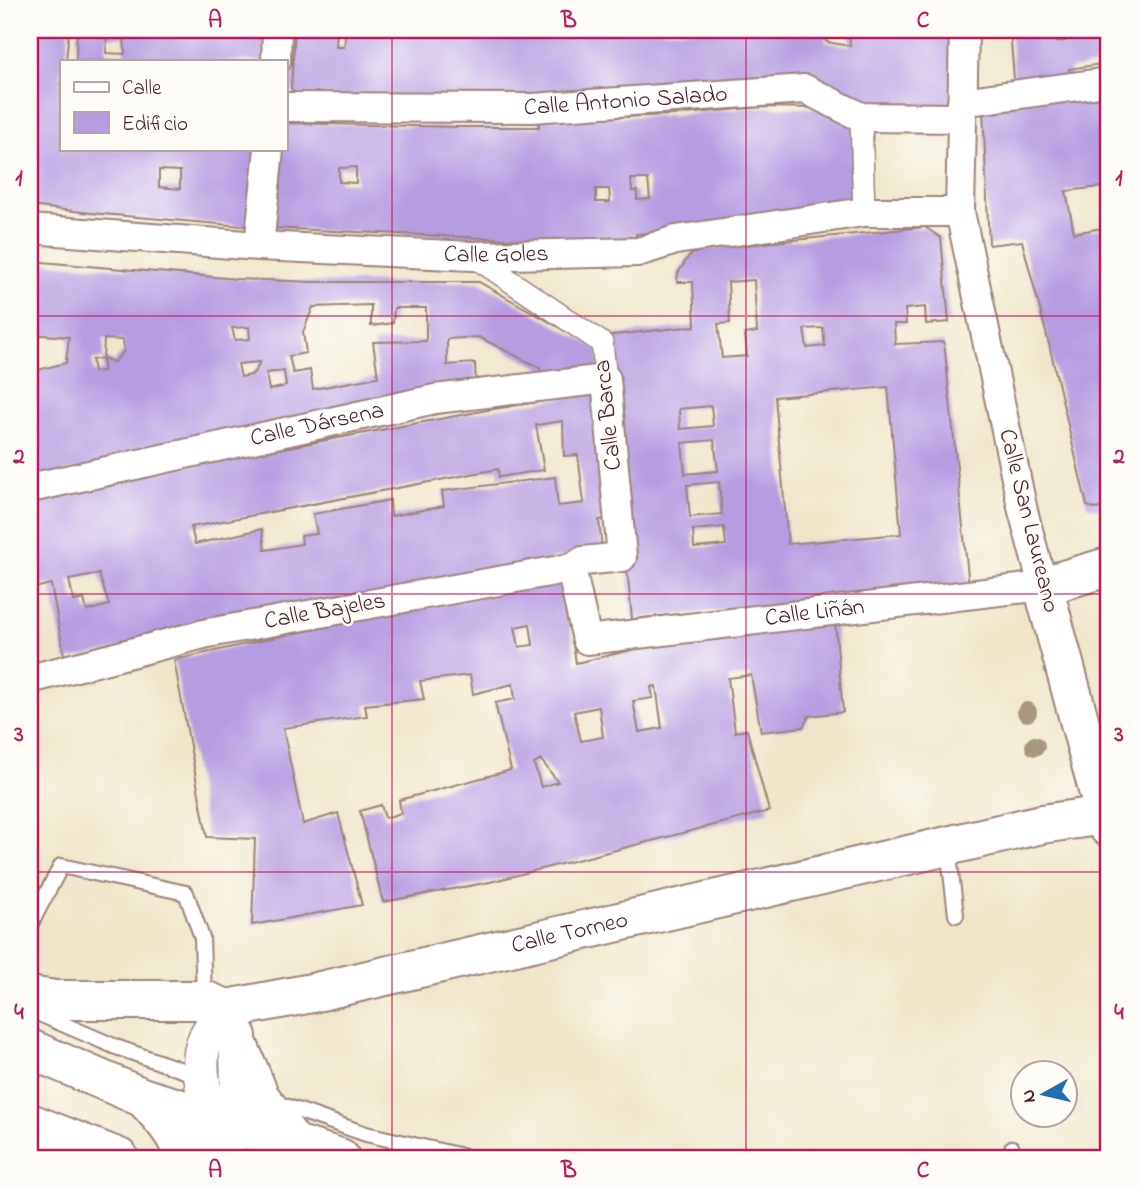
<svg xmlns="http://www.w3.org/2000/svg" width="1138" height="1188" font-family="'Indie Flower',sans-serif">
<rect width="100%" height="100%" fill="#fdfcf7"/>
<filter id="ink" filterUnits="userSpaceOnUse"><feTurbulence type="fractalNoise" baseFrequency=".0143" numOctaves="2"/><feDisplacementMap in="SourceGraphic" scale="14" xChannelSelector="R" yChannelSelector="G"/><feConvolveMatrix kernelMatrix="1 2 1 2 8 2 1 2 1" color-interpolation-filters="sRGB"/></filter>
<filter id="wash" filterUnits="userSpaceOnUse"><feTurbulence type="fractalNoise" baseFrequency=".00686" numOctaves="4" result="noise"/><feDisplacementMap in="SourceGraphic" scale="28" xChannelSelector="R" yChannelSelector="G"/><feGaussianBlur stdDeviation="1.57" result="paint"/><feColorMatrix in="noise" values="0 0 0 0 0 0 0 0 0 0 0 0 0 0 0 0 0 1.4 0 .05"/><feComposite in="paint" operator="in"/></filter>
<g filter="url(#wash)">
<rect width="100%" height="100%" fill="#efe6ca"/>
<g id="blocks">
<g fill="#b69de2" fill-rule="evenodd">
<path d="M 30,30 L 69,30 L 66,61 L 61,61 L 61,149 L 257,149 L 253,227 L 91,213 L 30,206 ZM 159,170 L 180,171 L 180,189 L 159,187 Z"/>
<path d="M 77,30 L 266,30 L 263,61 L 76,61 ZM 107,37 L 124,37 L 125,54 L 106,53 Z"/>
<polygon points="295,30 337,30 336,47 344,47 346,30 826,30 826,42 850,46 849,30 957,30 950,112 883,111 810,80 501,103 295,95 291,88"/>
<polygon points="1010,30 1055,30 1056,42 1065,41 1064,37 1074,36 1073,30 1108,30 1108,63 1069,69 1071,81 1015,91"/>
<polygon points="1108,89 1108,186 1066,191 1074,233 1108,227 1108,504 1097,509 1087,506 1049,344 1022,241 989,245 983,108"/>
<path d="M 761,107 L 817,108 L 862,129 L 864,204 L 636,234 L 637,243 L 569,242 L 271,228 L 280,149 L 285,149 L 285,123 L 457,127 L 539,127 L 538,120 L 674,115 ZM 356,167 L 356,183 L 339,182 L 339,168 ZM 631,179 L 648,179 L 650,199 L 637,200 L 637,191 L 632,191 ZM 596,189 L 609,189 L 610,202 L 596,202 Z"/>
<path d="M 925,227 L 941,238 L 949,322 L 926,324 L 925,307 L 905,309 L 906,324 L 894,324 L 895,344 L 944,342 L 969,586 L 632,619 L 605,336 L 695,326 L 693,282 L 677,282 L 678,273 L 689,256 L 704,249 ZM 754,280 L 757,332 L 745,334 L 747,356 L 722,358 L 718,324 L 730,323 L 728,282 ZM 823,328 L 825,346 L 807,348 L 804,329 ZM 888,387 L 901,534 L 788,544 L 775,397 ZM 711,406 L 713,426 L 680,429 L 679,409 ZM 714,440 L 718,471 L 685,474 L 682,443 ZM 719,482 L 722,514 L 690,517 L 687,485 ZM 724,527 L 726,545 L 694,548 L 693,530 Z"/>
<path d="M 30,261 L 237,279 L 314,282 L 479,282 L 599,350 L 600,374 L 541,382 L 540,368 L 479,337 L 447,339 L 447,365 L 475,363 L 476,385 L 30,479 L 30,372 L 66,363 L 69,337 L 30,334 ZM 371,305 L 371,326 L 393,323 L 394,308 L 426,308 L 426,341 L 373,342 L 378,377 L 313,389 L 310,370 L 293,373 L 289,356 L 306,353 L 303,332 L 313,307 ZM 249,327 L 250,339 L 235,340 L 232,328 ZM 104,339 L 123,340 L 124,351 L 114,362 L 103,358 L 103,371 L 94,372 L 92,360 L 103,358 ZM 260,362 L 256,370 L 251,375 L 241,377 L 238,364 ZM 284,371 L 286,386 L 269,390 L 266,373 Z"/>
<path d="M 600,392 L 613,518 L 599,520 L 602,549 L 65,660 L 51,584 L 30,589 L 30,499 L 177,468 L 488,410 ZM 563,421 L 564,456 L 578,455 L 584,503 L 558,506 L 555,477 L 442,491 L 444,506 L 391,516 L 390,500 L 313,514 L 317,534 L 301,536 L 302,544 L 265,550 L 262,529 L 195,544 L 191,527 L 498,469 L 499,477 L 544,470 L 536,425 ZM 99,574 L 109,605 L 87,611 L 84,599 L 74,601 L 69,580 Z"/>
<path d="M 563,581 L 576,663 L 645,647 L 835,622 L 843,712 L 809,716 L 803,727 L 761,732 L 751,675 L 728,678 L 735,732 L 747,730 L 769,811 L 490,882 L 383,902 L 360,811 L 381,805 L 385,818 L 401,813 L 399,800 L 511,770 L 495,703 L 515,699 L 513,684 L 473,694 L 470,675 L 420,681 L 424,699 L 365,705 L 367,716 L 283,728 L 303,824 L 338,813 L 362,905 L 252,925 L 255,839 L 207,837 L 174,660 L 286,635 ZM 530,624 L 533,645 L 519,647 L 515,627 ZM 656,686 L 662,728 L 639,732 L 633,701 L 653,698 L 651,687 ZM 599,707 L 603,737 L 581,741 L 574,712 ZM 541,760 L 558,782 L 541,787 L 534,764 Z"/>
</g>
</g>
</g>
<g filter="url(#ink)">
<use href="#blocks" fill-opacity="0" stroke="#9c827a" stroke-width="2"/>
<g fill="none" stroke-linecap="round" stroke-linejoin="round">
<g stroke="#9c827a" stroke-width="18">
<g id="service">
<polyline points="948,847 956,915"/>
<polyline points="30,925 61,866 186,893 202,938 204,998"/>
<polyline points="35,1012 116,1047 202,1077"/>
<polyline points="274,1102 366,1134 471,1158"/>
<polyline points="1012,1148 1015,1158"/>
</g>
</g>
<g stroke="#9c827a" stroke-width="24">
<g id="pedestrian">
<polyline points="861,117 864,212"/>
<polyline points="473,256 602,343 606,379"/>
</g>
</g>
<g stroke="#9c827a" stroke-width="32">
<g id="minor">
<polyline points="276,61 277,30"/>
<polyline points="962,102 1108,82"/>
<path id="s1" d="M 285,107 L 532,108 L 805,89 L 861,117 L 961,118"/>
<path id="s2" d="M 30,229 L 259,246 L 473,256 L 638,252 L 676,240 L 864,212 L 960,212"/>
<polyline points="259,246 269,149"/>
<path id="s3" d="M 30,488 L 435,399 L 606,379 L 622,557 L 583,561 L 571,568 L 208,633 L 30,679"/>
<path id="s4" d="M 571,568 L 587,640 L 1043,586 L 1023,511 L 960,212 L 964,30"/>
</g>
</g>
<g stroke="#9c827a" stroke-width="38">
<g id="tertiary">
<path d="M 222,1147 C 225,1144 228,1143 230,1140 C 242,1124 238,1067 237,1047"/>
<path d="M 215,1158 C 210,1145 210,1129 208,1115 C 201,1070 190,1045 227,1009"/>
</g>
</g>
<g stroke="#9c827a" stroke-width="42">
<g id="secondary">
<polyline points="1108,567 1043,586 1108,827"/>
<path id="s5" d="M 30,996 L 55,1000 L 204,1000 L 227,1009 L 312,993 L 1042,824 L 1105,815"/>
</g>
</g>
<g stroke="#9c827a" stroke-width="42">
<g id="primary">
<polyline points="227,1009 237,1036 237,1042 260,1097 294,1144"/>
<polyline points="30,1049 144,1098 208,1117 340,1158"/>
<path d="M 144,1098 C 157,1113 183,1138 181,1158"/>
<polyline points="30,1123 119,1158"/>
<polyline points="30,1154 40,1158"/>
</g>
</g>
<use href="#service" stroke="#fff" stroke-width="14"/>
<use href="#pedestrian" stroke="#fff" stroke-width="21"/>
<use href="#minor" stroke="#fff" stroke-width="28"/>
<use href="#tertiary" stroke="#fff" stroke-width="35"/>
<use href="#secondary" stroke="#fff" stroke-width="38"/>
<use href="#primary" stroke="#fff" stroke-width="38"/>
</g>
<g fill="#a6977e">
<circle cx="1027" cy="712" r="10"/>
<circle cx="1035" cy="746" r="10"/>
</g>
</g>
<path fill="none" stroke="#c2185b" stroke-width="2" stroke-opacity="0.55" d="M 392,30 L 392,1158M 746,30 L 746,1158M 30,316 L 1108,316M 30,594 L 1108,594M 30,872 L 1108,872"/>
<g text-anchor="middle" dominant-baseline="central" stroke-width="5" stroke-linejoin="round" paint-order="stroke">
<g font-size="24" fill="#4a1f2b" stroke="#fdfcf7">
<text stroke="none"><textPath href="#s1" startOffset="341">Calle Antonio Salado</textPath></text>
<text stroke="none"><textPath href="#s2" startOffset="467">Calle Goles</textPath></text>
<text transform="translate(609 415) rotate(-96)">Calle Barca</text>
<text stroke="none"><textPath href="#s3" startOffset="294">Calle Dársena</textPath></text>
<text transform="translate(1028 521) rotate(76)">Calle San Laureano</text>
<text transform="translate(325 612) rotate(-10)">Calle Bajeles</text>
<text stroke="none"><textPath href="#s4" startOffset="303">Calle Liñán</textPath></text>
<text stroke="none"><textPath href="#s5" startOffset="550">Calle Torneo</textPath></text>
</g>
</g>
<rect width="1138" height="1188" fill="none" stroke="#fdfcf7" stroke-width="77"/>
<rect x="60" y="60" width="228" height="91" fill="#fdfcf7" stroke="#b5a4a5" stroke-width="2"/>
<rect x="74" y="82" width="35" height="10" fill="#ffffff" stroke="#b5a4a5" stroke-width="2"/>
<text x="122" y="94" font-size="21" fill="#4a1f2b">Calle</text>
<rect x="74" y="112" width="35" height="21" fill="#b69de2" stroke="#b5a4a5" stroke-width="2"/>
<text x="122" y="130" font-size="21" fill="#4a1f2b">Edificio</text>
<g transform="translate(1044 1094) rotate(262)"><circle r="33" fill="#fdfcf7" stroke="#b5a4a5" stroke-width="2"/>
<path d="M0-5L12 26L0 18L-12 26Z" fill="#1f6fb2"/>
<text y="-10" font-size="19" font-weight="bold" text-anchor="middle" fill="#4a1f2b">N</text>
</g>
<rect x="38" y="38" width="1062" height="1112" fill="none" stroke="#c2185b" stroke-width="2.5"/>
<g font-size="23" text-anchor="middle" font-weight="bold" fill="#c2185b">
<text x="215" y="27">A</text>
<text x="569" y="27">B</text>
<text x="923" y="27">C</text>
<text x="19" y="185">1</text>
<text x="1119" y="185">1</text>
<text x="19" y="463">2</text>
<text x="1119" y="463">2</text>
<text x="19" y="741">3</text>
<text x="1119" y="741">3</text>
<text x="19" y="1019">4</text>
<text x="1119" y="1019">4</text>
<text x="215" y="1177">A</text>
<text x="569" y="1177">B</text>
<text x="923" y="1177">C</text>
</g>
</svg>
